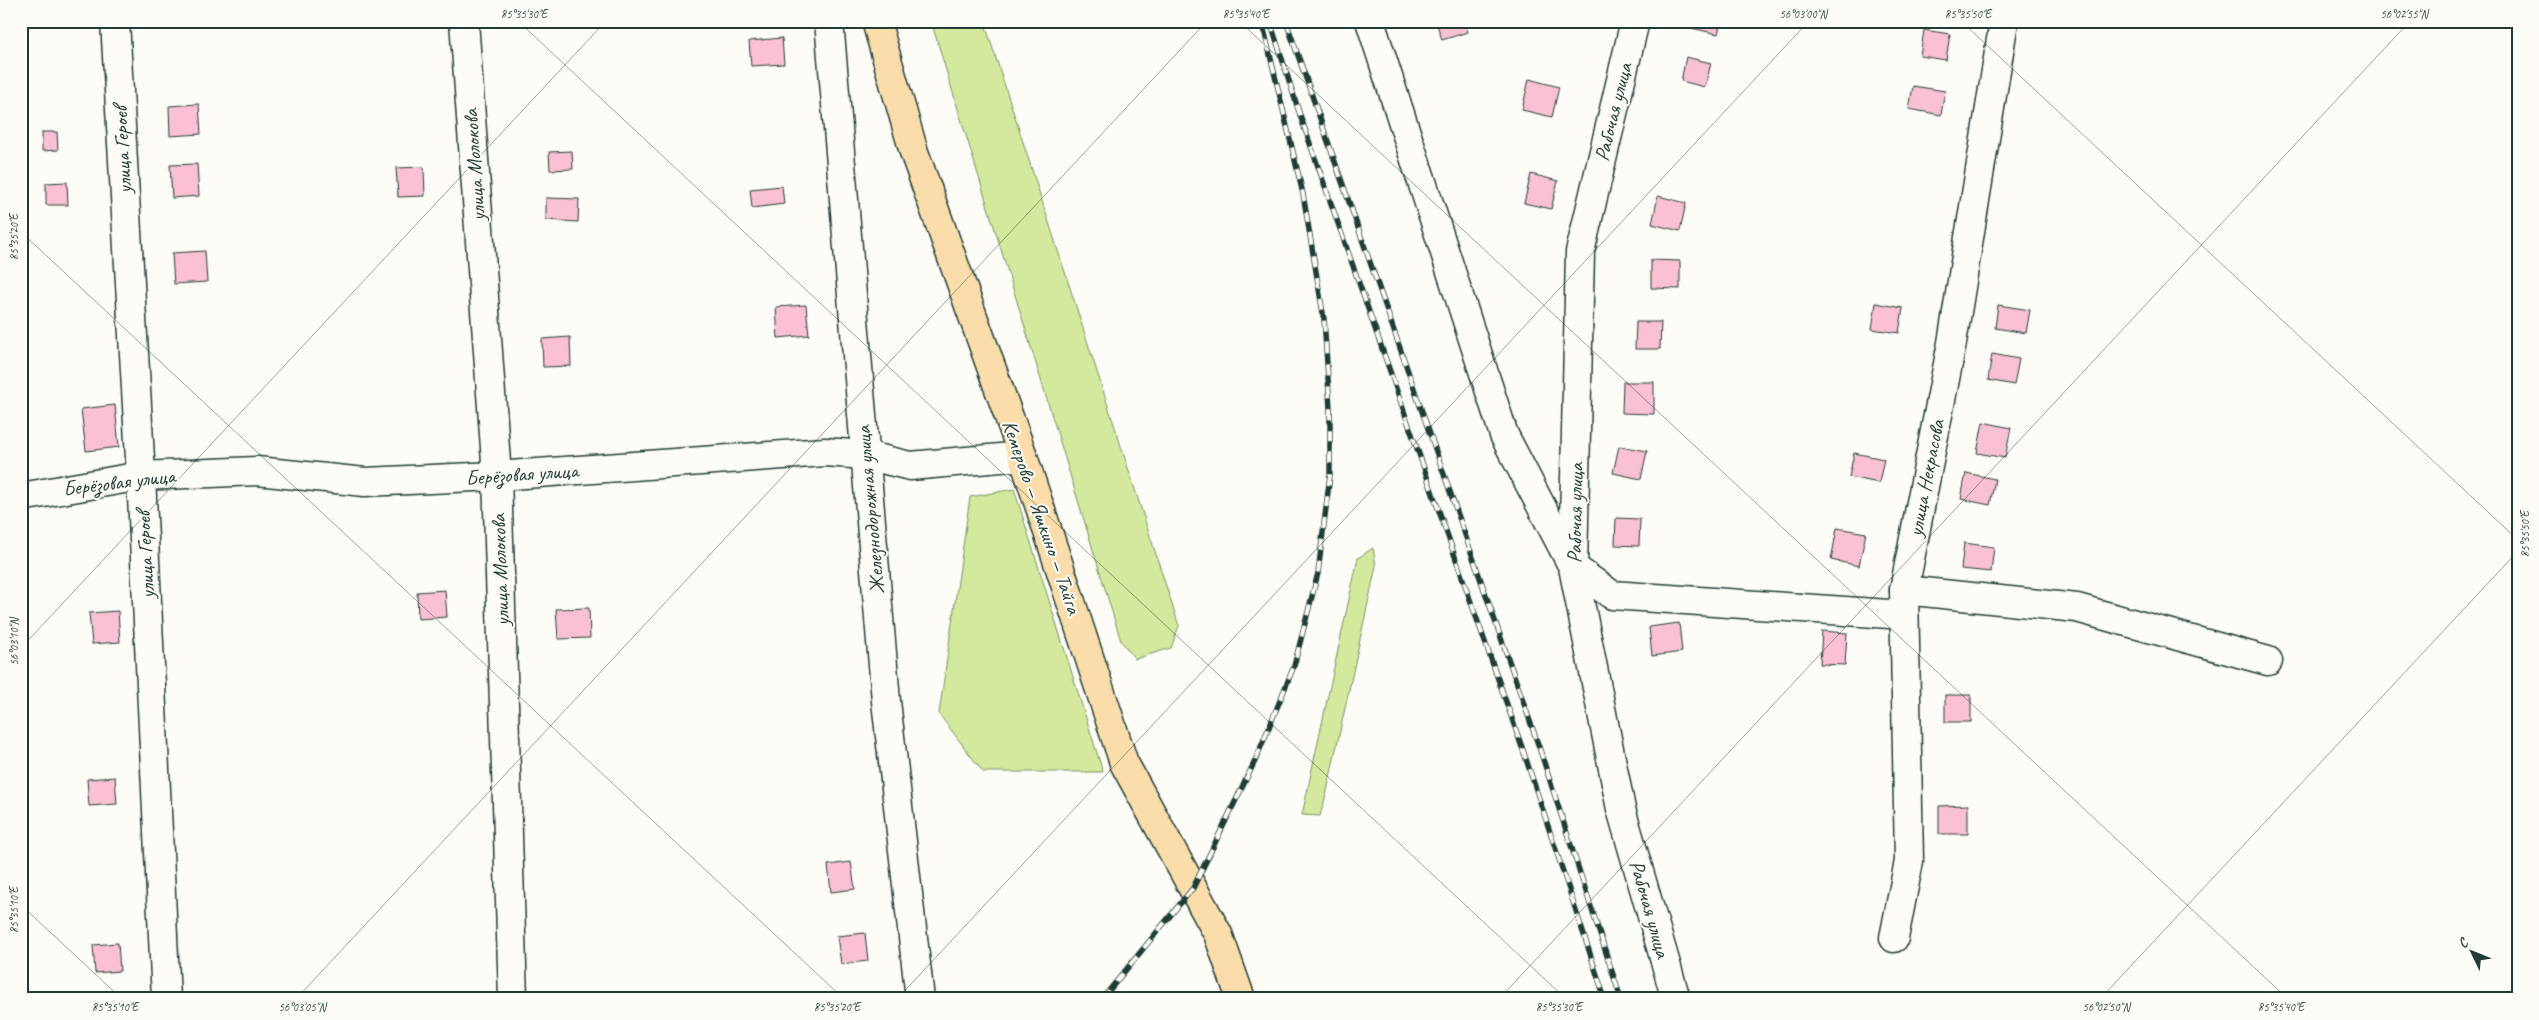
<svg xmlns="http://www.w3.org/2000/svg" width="2539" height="1020" font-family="Caveat,sans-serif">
<rect width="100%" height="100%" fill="#fdfcf7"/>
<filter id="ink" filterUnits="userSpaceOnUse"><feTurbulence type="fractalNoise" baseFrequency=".02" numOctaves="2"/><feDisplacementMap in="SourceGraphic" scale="10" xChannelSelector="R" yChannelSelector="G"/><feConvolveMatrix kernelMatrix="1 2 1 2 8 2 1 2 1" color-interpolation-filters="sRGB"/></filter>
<g filter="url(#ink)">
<g fill="#d3e99e" stroke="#799369">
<polygon points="931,21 984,21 1179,626 1171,648 1135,659 1121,641"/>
<polygon points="1014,489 1103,772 983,772 939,714 970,497"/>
<polygon points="1373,548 1376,566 1327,791 1320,816 1302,815 1358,558"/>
</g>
<g fill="#fac1d5" stroke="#1f3d34">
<polygon points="1436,21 1464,21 1468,32 1442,40"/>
<polygon points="1693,21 1721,21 1718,34 1691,28"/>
<polygon points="1924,30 1950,34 1946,60 1920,56"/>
<polygon points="782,38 784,64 751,66 749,41"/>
<polygon points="1686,57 1711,63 1705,87 1681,81"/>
<polygon points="1529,79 1559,87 1552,117 1522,110"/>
<polygon points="1913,86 1945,91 1941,115 1909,109"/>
<polygon points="199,104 201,134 170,136 169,106"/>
<polygon points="42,132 57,132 58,150 42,151"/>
<polygon points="572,151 573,169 550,170 549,152"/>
<polygon points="197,164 199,196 172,198 170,165"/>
<polygon points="424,167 425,196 398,197 396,168"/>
<polygon points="1531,174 1558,181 1551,209 1524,203"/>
<polygon points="67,182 68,205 46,205 46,183"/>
<polygon points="782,186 784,204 752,208 750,189"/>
<polygon points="1658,196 1686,203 1680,231 1652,224"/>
<polygon points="546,198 579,199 578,222 546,220"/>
<polygon points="205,251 207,282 174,284 172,253"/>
<polygon points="1651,260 1680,261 1680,289 1651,288"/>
<polygon points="1876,303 1903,308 1899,333 1872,329"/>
<polygon points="806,305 809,335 778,338 776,307"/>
<polygon points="1998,305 2030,310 2026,333 1995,328"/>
<polygon points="1636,322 1661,322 1660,349 1635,349"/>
<polygon points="570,337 571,366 543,367 542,339"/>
<polygon points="1992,354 2019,359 2014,385 1988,380"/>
<polygon points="1623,382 1654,382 1654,414 1622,413"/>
<polygon points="115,405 119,447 86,451 81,409"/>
<polygon points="1983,422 2011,428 2005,458 1977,453"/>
<polygon points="1619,446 1647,451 1641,479 1613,473"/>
<polygon points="1854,453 1884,459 1879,483 1849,477"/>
<polygon points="1966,473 1995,479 1990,505 1961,499"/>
<polygon points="1616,518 1640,519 1639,546 1615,545"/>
<polygon points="1837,528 1866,533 1859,566 1831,560"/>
<polygon points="1964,543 1994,547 1991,572 1961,569"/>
<polygon points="445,590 447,617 418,619 417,592"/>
<polygon points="589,608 590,638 558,639 556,609"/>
<polygon points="118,611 120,642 92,644 89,613"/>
<polygon points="1679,623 1682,652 1652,656 1649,627"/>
<polygon points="1822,631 1847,633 1845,665 1820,664"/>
<rect x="1945" y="695" width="26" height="27"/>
<polygon points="115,777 117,804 89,806 87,779"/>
<polygon points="1968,805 1968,834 1939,834 1939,806"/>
<polygon points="851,862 855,889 831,892 828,865"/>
<polygon points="865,933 868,961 841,964 837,936"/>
<polygon points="118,943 120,971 95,973 93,945"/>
</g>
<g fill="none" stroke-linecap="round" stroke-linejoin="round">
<g stroke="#1f3d34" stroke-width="31">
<g id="minor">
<polyline points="115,21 141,476 166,999"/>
<polyline points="464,21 497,476 513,999"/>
<polyline points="829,21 886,701 920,999"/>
<polyline points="1370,21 1504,435 1573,567 1612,595 1904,615"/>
<polyline points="1635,21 1580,252 1573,567 1621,809 1676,999"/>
<polyline points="21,497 141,476 257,471 365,482 497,476 825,452 865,455 910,466 1023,456"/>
<polyline points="1904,590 2077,608 2268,661"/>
<polyline points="1894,938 1909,861 1904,590 1952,343 2004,21"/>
</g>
</g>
<g stroke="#1f3d34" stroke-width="31">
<polyline id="major" points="876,21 914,152 1023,456 1124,763 1218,934 1241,999"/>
</g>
<use href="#minor" stroke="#fdfcf7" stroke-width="28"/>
<use href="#major" stroke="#fbddab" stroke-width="28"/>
<g stroke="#1f3d34" stroke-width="5.5">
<g id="rail">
<polyline points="1270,21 1300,115 1524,753 1605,999"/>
<polyline points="1286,21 1539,747 1621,999"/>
<polyline points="1102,999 1193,888 1256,759 1294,666 1318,573 1330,475 1330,408 1324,319 1303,194 1262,21"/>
</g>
</g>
<use href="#rail" stroke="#fdfcf7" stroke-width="4" stroke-dasharray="11" stroke-linecap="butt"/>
</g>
</g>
<path fill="none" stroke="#1f3d34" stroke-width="1" stroke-opacity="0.45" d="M 518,21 L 1566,999M 1239,21 L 2288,999M 1961,21 L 2518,540M 21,232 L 844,999M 21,648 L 606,21M 21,905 L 122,999M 296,999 L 1207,21M 897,999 L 1809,21M 1499,999 L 2410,21M 2100,999 L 2518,551"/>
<g text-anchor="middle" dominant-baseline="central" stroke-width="4" stroke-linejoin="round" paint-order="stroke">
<g font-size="21" fill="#1f3d34" stroke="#fdfcf7">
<text transform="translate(1613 112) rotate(-76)">Рабочая улица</text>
<text transform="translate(122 150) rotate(-93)">улица Героев</text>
<text transform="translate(474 165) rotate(-94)">улица Молокова</text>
<text transform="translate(522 474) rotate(-4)">Берёзовая улица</text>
<text transform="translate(1926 478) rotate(-79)">улица Некрасова</text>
<text transform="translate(119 482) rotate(-7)">Берёзовая улица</text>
<text transform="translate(870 510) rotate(-95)">Железнодорожная улица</text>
<text transform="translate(1575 513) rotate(-89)">Рабочая улица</text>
<text transform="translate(1042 517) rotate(71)">Кемерово — Яшкино — Тайга</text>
<text transform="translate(145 555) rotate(-93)">улица Героев</text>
<text transform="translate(500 570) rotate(-92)">улица Молокова</text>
<text transform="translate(1650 909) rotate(74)">Рабочая улица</text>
</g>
</g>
<rect width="2539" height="1020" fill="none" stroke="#fdfcf7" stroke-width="55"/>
<g transform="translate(2472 952) rotate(313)" stroke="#fdfcf7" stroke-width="4" paint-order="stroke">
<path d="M0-4L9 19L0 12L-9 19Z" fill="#1f3d34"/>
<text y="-8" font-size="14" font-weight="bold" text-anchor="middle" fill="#1f3d34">С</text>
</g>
<rect x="28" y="28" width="2484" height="964" fill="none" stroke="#1f3d34" stroke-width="2"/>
<g font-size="12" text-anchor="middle" fill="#1f3d34">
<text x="524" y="18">85°35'30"E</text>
<text x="1246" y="18">85°35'40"E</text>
<text x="1803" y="18">56°03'00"N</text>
<text x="1968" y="18">85°35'50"E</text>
<text x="2404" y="18">56°02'55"N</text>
<text transform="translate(14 237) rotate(-90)" y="4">85°35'20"E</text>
<text transform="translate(2525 534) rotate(-90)" y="4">85°35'50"E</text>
<text transform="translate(14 642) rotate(-90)" y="4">56°03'10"N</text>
<text transform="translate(14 910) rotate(-90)" y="4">85°35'10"E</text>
<text x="115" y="1011">85°35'10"E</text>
<text x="302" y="1011">56°03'05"N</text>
<text x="837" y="1011">85°35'20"E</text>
<text x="1559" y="1011">85°35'30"E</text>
<text x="2106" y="1011">56°02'50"N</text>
<text x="2281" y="1011">85°35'40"E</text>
</g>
</svg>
